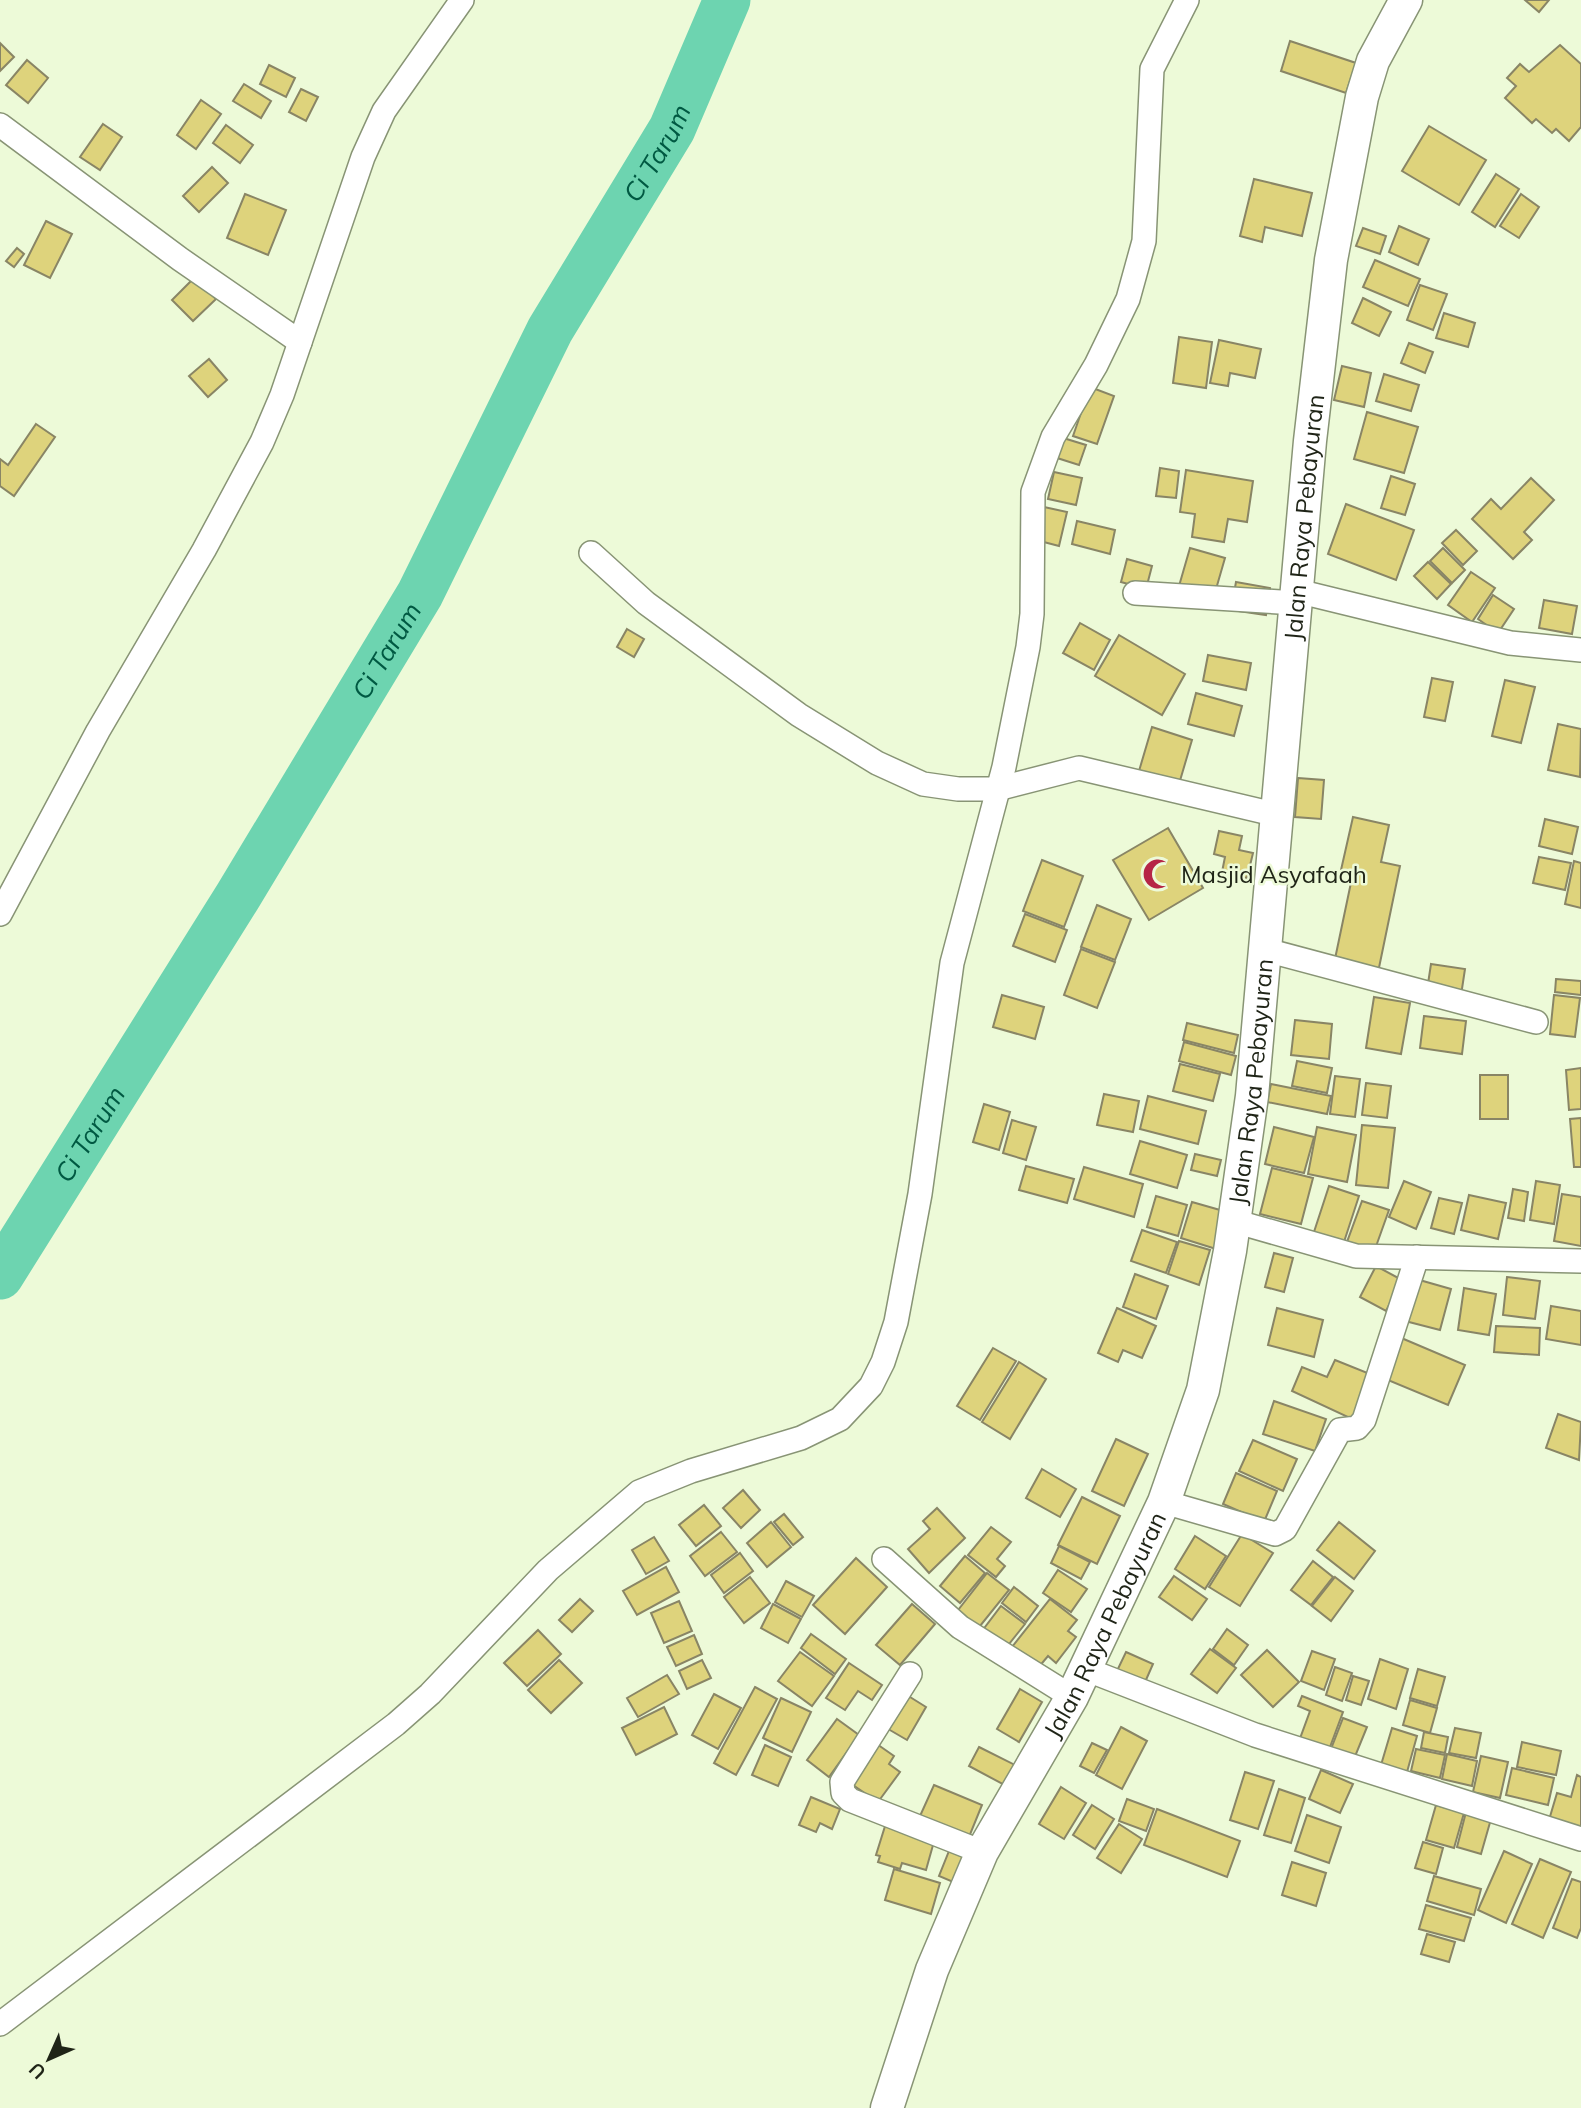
<svg xmlns="http://www.w3.org/2000/svg" width="1581" height="2108" font-family="Mulish,sans-serif">
<rect width="100%" height="100%" fill="#edfad8"/>
<g fill="none" stroke-linecap="round" stroke-linejoin="round">
<path stroke="#6dd4b0" stroke-width="47" id="s1" d="M 0,1276 L 238,896 L 420,594 L 550,330 L 672,129 L 727,0"/>
</g>
<g fill="#ded37c" stroke="#898565" stroke-width="2">
<polygon points="1525,0 1549,0 1539,12"/>
<polygon points="1290,41 1356,63 1346,93 1281,71"/>
<polygon points="0,43 14,57 0,71"/>
<polygon points="1560,45 1581,64 1581,127 1569,141 1556,129 1552,133 1536,119 1532,123 1505,98 1516,86 1507,78 1520,64 1529,72"/>
<polygon points="27,60 48,78 28,103 6,85"/>
<polygon points="269,65 295,78 286,97 260,84"/>
<polygon points="244,84 271,101 261,118 233,101"/>
<polygon points="301,89 318,97 306,121 289,112"/>
<polygon points="201,100 221,114 196,149 177,135"/>
<polygon points="103,124 122,137 100,170 80,157"/>
<polygon points="226,125 253,145 240,163 213,143"/>
<polygon points="1429,126 1486,160 1459,205 1402,171"/>
<polygon points="212,167 228,183 199,212 183,196"/>
<polygon points="1496,174 1519,189 1495,227 1472,212"/>
<polygon points="1254,179 1312,193 1302,236 1265,227 1262,242 1240,236"/>
<polygon points="245,194 286,210 268,255 227,238"/>
<polygon points="1521,194 1539,207 1519,238 1500,226"/>
<polygon points="46,221 72,234 50,278 24,265"/>
<polygon points="1399,226 1429,239 1418,265 1389,252"/>
<polygon points="1363,228 1386,236 1380,254 1356,246"/>
<polygon points="17,248 24,254 14,267 6,261"/>
<polygon points="1375,260 1420,279 1408,306 1363,287"/>
<polygon points="194,278 216,299 193,321 172,300"/>
<polygon points="1420,285 1447,294 1433,330 1407,320"/>
<polygon points="1363,298 1391,312 1379,336 1352,323"/>
<polygon points="1444,313 1475,323 1468,347 1436,338"/>
<polygon points="1179,337 1212,342 1206,388 1173,383"/>
<polygon points="1219,340 1261,349 1255,378 1230,373 1228,386 1210,383"/>
<polygon points="1409,343 1433,352 1425,373 1401,363"/>
<polygon points="209,359 227,380 208,397 189,376"/>
<polygon points="1342,366 1371,373 1364,407 1334,400"/>
<polygon points="1384,374 1419,385 1411,411 1376,401"/>
<polygon points="1090,387 1114,396 1097,444 1073,436"/>
<polygon points="1367,412 1418,427 1404,473 1354,459"/>
<polygon points="36,424 55,437 14,496 0,486 0,459 8,465"/>
<polygon points="1060,437 1086,445 1079,465 1054,457"/>
<polygon points="1160,468 1179,471 1176,498 1156,496"/>
<polygon points="1186,470 1253,481 1247,522 1228,519 1224,542 1192,537 1195,514 1180,512"/>
<polygon points="1054,472 1082,478 1076,505 1048,499"/>
<polygon points="1391,476 1415,484 1405,515 1381,508"/>
<polygon points="1531,478 1554,500 1524,532 1532,540 1513,559 1472,519 1491,499 1501,509"/>
<polygon points="1346,504 1414,530 1396,580 1328,554"/>
<polygon points="1044,507 1067,512 1059,546 1036,540"/>
<polygon points="1077,521 1115,530 1110,554 1072,544"/>
<polygon points="1456,530 1477,551 1463,565 1442,543"/>
<polygon points="1190,548 1225,558 1214,596 1179,586"/>
<polygon points="1443,548 1465,570 1452,583 1430,561"/>
<polygon points="1127,559 1152,566 1146,589 1121,582"/>
<polygon points="1428,562 1451,584 1437,599 1414,576"/>
<polygon points="1471,572 1495,588 1472,622 1448,605"/>
<polygon points="1236,582 1270,588 1266,615 1231,610"/>
<polygon points="1493,595 1514,609 1498,633 1478,619"/>
<polygon points="1544,600 1577,606 1572,634 1539,628"/>
<polygon points="1080,623 1110,640 1094,670 1063,653"/>
<polygon points="627,629 644,639 634,657 617,647"/>
<polygon points="1119,635 1185,674 1162,715 1095,676"/>
<polygon points="1208,655 1251,663 1246,690 1203,681"/>
<polygon points="1432,678 1453,682 1445,721 1424,717"/>
<polygon points="1505,680 1535,687 1521,743 1492,736"/>
<polygon points="1196,693 1242,706 1234,736 1188,724"/>
<polygon points="1558,724 1581,729 1580,777 1548,770"/>
<polygon points="1152,727 1192,740 1179,784 1139,771"/>
<polygon points="1298,778 1324,780 1321,819 1295,817"/>
<polygon points="1353,817 1389,825 1381,862 1400,866 1375,987 1331,978 1353,873 1341,870"/>
<polygon points="1545,819 1578,827 1572,854 1539,846"/>
<polygon points="1168,828 1203,888 1149,920 1113,860"/>
<polygon points="1219,831 1242,836 1239,850 1253,853 1247,878 1222,872 1225,857 1214,854"/>
<polygon points="1539,857 1571,863 1565,890 1533,883"/>
<polygon points="1042,860 1083,876 1064,927 1023,911"/>
<polygon points="1574,861 1581,863 1581,908 1565,904"/>
<polygon points="1097,905 1131,919 1115,960 1081,947"/>
<polygon points="1025,914 1067,930 1055,962 1013,946"/>
<polygon points="1081,949 1115,962 1097,1008 1064,995"/>
<polygon points="1431,964 1465,969 1460,1002 1426,997"/>
<polygon points="1556,979 1581,981 1581,995 1555,992"/>
<polygon points="1002,995 1044,1007 1035,1039 993,1027"/>
<polygon points="1554,995 1580,998 1575,1037 1550,1034"/>
<polygon points="1374,997 1410,1003 1401,1054 1366,1048"/>
<polygon points="1424,1016 1466,1021 1462,1054 1420,1048"/>
<polygon points="1295,1020 1332,1024 1329,1059 1291,1055"/>
<polygon points="1187,1023 1238,1035 1234,1053 1183,1040"/>
<polygon points="1184,1042 1236,1056 1231,1075 1179,1061"/>
<polygon points="1297,1061 1332,1068 1327,1093 1292,1086"/>
<polygon points="1180,1064 1220,1074 1213,1101 1173,1091"/>
<polygon points="1581,1068 1581,1109 1569,1110 1566,1070"/>
<rect x="1480" y="1075" width="28" height="44"/>
<polygon points="1335,1076 1360,1079 1355,1117 1330,1114"/>
<polygon points="1366,1083 1391,1086 1387,1118 1362,1115"/>
<polygon points="1271,1084 1331,1096 1327,1114 1267,1102"/>
<polygon points="1104,1094 1139,1101 1133,1132 1097,1125"/>
<polygon points="1148,1096 1206,1111 1198,1144 1140,1129"/>
<polygon points="984,1104 1010,1112 999,1150 973,1142"/>
<polygon points="1581,1118 1581,1167 1574,1167 1570,1119"/>
<polygon points="1012,1120 1036,1127 1026,1160 1003,1153"/>
<polygon points="1362,1125 1395,1128 1388,1188 1356,1185"/>
<polygon points="1274,1127 1314,1137 1304,1173 1265,1164"/>
<polygon points="1317,1127 1356,1135 1347,1182 1308,1174"/>
<polygon points="1140,1141 1187,1155 1177,1188 1130,1174"/>
<polygon points="1195,1154 1221,1160 1217,1176 1191,1170"/>
<polygon points="1026,1166 1074,1179 1067,1203 1019,1190"/>
<polygon points="1084,1167 1143,1184 1134,1217 1074,1199"/>
<polygon points="1272,1168 1313,1178 1301,1224 1260,1214"/>
<polygon points="1404,1181 1431,1192 1416,1229 1389,1217"/>
<polygon points="1536,1181 1560,1185 1554,1224 1530,1220"/>
<polygon points="1329,1186 1359,1196 1342,1248 1312,1238"/>
<polygon points="1513,1189 1528,1192 1524,1221 1508,1218"/>
<polygon points="1562,1194 1581,1197 1581,1246 1554,1241"/>
<polygon points="1469,1195 1506,1203 1498,1239 1461,1230"/>
<polygon points="1156,1196 1187,1205 1178,1236 1147,1227"/>
<polygon points="1439,1198 1462,1203 1454,1234 1431,1228"/>
<polygon points="1362,1201 1389,1210 1374,1252 1347,1242"/>
<polygon points="1192,1202 1227,1212 1216,1249 1181,1238"/>
<polygon points="1142,1230 1177,1242 1166,1273 1131,1261"/>
<polygon points="1179,1241 1210,1250 1199,1285 1168,1274"/>
<polygon points="1274,1253 1293,1258 1284,1292 1265,1287"/>
<polygon points="1376,1266 1402,1280 1386,1311 1360,1297"/>
<polygon points="1135,1274 1168,1286 1156,1319 1123,1307"/>
<polygon points="1507,1277 1540,1281 1535,1319 1503,1315"/>
<polygon points="1416,1279 1451,1289 1440,1330 1405,1321"/>
<polygon points="1464,1288 1496,1294 1489,1335 1458,1330"/>
<polygon points="1551,1306 1581,1311 1581,1345 1546,1339"/>
<polygon points="1117,1308 1156,1326 1142,1358 1123,1350 1118,1362 1098,1353"/>
<polygon points="1277,1308 1323,1320 1314,1357 1268,1345"/>
<polygon points="1496,1326 1540,1328 1539,1355 1494,1352"/>
<polygon points="1399,1337 1465,1365 1448,1405 1383,1378"/>
<polygon points="993,1348 1016,1361 980,1420 957,1406"/>
<polygon points="1335,1360 1370,1374 1352,1419 1292,1391 1302,1367 1327,1377"/>
<polygon points="1019,1362 1046,1379 1010,1439 982,1422"/>
<polygon points="1274,1401 1326,1419 1315,1451 1263,1434"/>
<polygon points="1558,1414 1581,1422 1579,1460 1546,1448"/>
<polygon points="1116,1439 1148,1454 1124,1506 1092,1491"/>
<polygon points="1253,1440 1297,1459 1283,1491 1239,1471"/>
<polygon points="1042,1469 1076,1489 1060,1517 1026,1498"/>
<polygon points="1236,1473 1277,1491 1264,1522 1223,1504"/>
<polygon points="743,1490 760,1510 741,1528 723,1508"/>
<polygon points="1082,1497 1120,1516 1097,1564 1058,1545"/>
<polygon points="704,1505 721,1526 696,1546 679,1525"/>
<polygon points="937,1508 965,1538 929,1573 908,1549 930,1529 923,1521"/>
<polygon points="784,1514 803,1537 793,1545 774,1522"/>
<polygon points="771,1522 791,1547 767,1567 747,1543"/>
<polygon points="1339,1522 1375,1551 1354,1579 1317,1550"/>
<polygon points="991,1527 1011,1542 997,1559 1005,1566 996,1577 968,1555"/>
<polygon points="721,1532 737,1552 705,1576 690,1556"/>
<polygon points="1242,1534 1273,1553 1240,1606 1209,1587"/>
<polygon points="1195,1536 1226,1556 1205,1589 1175,1569"/>
<polygon points="654,1537 669,1561 646,1574 632,1550"/>
<polygon points="1059,1546 1090,1562 1081,1579 1051,1563"/>
<polygon points="740,1553 753,1571 724,1593 711,1575"/>
<polygon points="965,1556 985,1573 960,1603 940,1586"/>
<polygon points="856,1558 887,1587 845,1634 813,1605"/>
<polygon points="1313,1561 1333,1577 1311,1605 1291,1590"/>
<polygon points="666,1567 679,1592 637,1615 623,1591"/>
<polygon points="1058,1570 1087,1589 1071,1612 1043,1593"/>
<polygon points="987,1573 1009,1590 976,1631 955,1614"/>
<polygon points="1174,1576 1207,1599 1192,1620 1159,1597"/>
<polygon points="750,1577 770,1603 744,1623 724,1597"/>
<polygon points="1335,1577 1353,1591 1331,1621 1312,1606"/>
<polygon points="786,1581 814,1596 802,1617 775,1602"/>
<polygon points="1014,1587 1038,1606 1026,1622 1002,1603"/>
<polygon points="580,1599 593,1611 572,1632 559,1620"/>
<polygon points="1050,1599 1077,1620 1068,1631 1076,1637 1056,1663 1048,1656 1038,1668 1012,1647"/>
<polygon points="679,1601 692,1631 664,1643 651,1613"/>
<polygon points="773,1604 801,1619 788,1643 761,1628"/>
<polygon points="912,1604 935,1624 900,1665 876,1645"/>
<polygon points="1001,1606 1025,1624 1005,1649 982,1631"/>
<polygon points="1227,1629 1248,1645 1234,1665 1213,1649"/>
<polygon points="538,1630 561,1654 527,1686 504,1663"/>
<polygon points="811,1634 846,1659 835,1674 801,1648"/>
<polygon points="694,1635 702,1654 676,1666 667,1647"/>
<polygon points="1210,1649 1236,1668 1217,1693 1191,1674"/>
<polygon points="1267,1650 1299,1682 1273,1707 1241,1675"/>
<polygon points="1312,1651 1335,1659 1324,1690 1301,1681"/>
<polygon points="800,1652 834,1676 812,1706 778,1681"/>
<polygon points="1126,1652 1153,1664 1142,1689 1115,1675"/>
<polygon points="1380,1659 1408,1669 1396,1709 1368,1699"/>
<polygon points="559,1660 582,1683 551,1713 528,1690"/>
<polygon points="702,1660 711,1678 687,1689 679,1671"/>
<polygon points="849,1663 882,1685 872,1700 858,1691 845,1710 826,1698"/>
<polygon points="1335,1667 1352,1673 1342,1701 1326,1695"/>
<polygon points="1418,1669 1445,1677 1437,1706 1410,1698"/>
<polygon points="667,1675 679,1694 638,1717 627,1698"/>
<polygon points="1353,1676 1369,1681 1361,1705 1346,1700"/>
<polygon points="755,1687 777,1699 736,1775 714,1763"/>
<polygon points="1020,1689 1042,1702 1019,1742 997,1729"/>
<polygon points="902,1692 926,1707 907,1740 883,1726"/>
<polygon points="714,1694 741,1708 718,1749 692,1735"/>
<polygon points="1302,1696 1343,1712 1327,1755 1298,1744 1310,1711 1298,1706"/>
<polygon points="781,1698 811,1712 792,1752 763,1738"/>
<polygon points="1410,1700 1437,1708 1430,1733 1403,1725"/>
<polygon points="664,1707 677,1734 636,1755 622,1728"/>
<polygon points="1343,1718 1367,1727 1354,1759 1331,1749"/>
<polygon points="837,1719 859,1735 829,1777 807,1760"/>
<polygon points="1121,1727 1147,1741 1122,1789 1096,1775"/>
<polygon points="1392,1728 1417,1736 1407,1772 1381,1765"/>
<polygon points="1455,1728 1481,1733 1476,1758 1449,1753"/>
<polygon points="1424,1732 1448,1737 1445,1753 1421,1748"/>
<polygon points="874,1742 894,1756 889,1764 900,1772 878,1802 847,1781"/>
<polygon points="1522,1742 1561,1751 1556,1775 1517,1767"/>
<polygon points="1092,1743 1107,1750 1094,1773 1080,1766"/>
<polygon points="765,1745 791,1757 778,1786 752,1775"/>
<polygon points="979,1747 1023,1769 1012,1789 969,1766"/>
<polygon points="1416,1749 1445,1755 1440,1778 1411,1771"/>
<polygon points="1447,1754 1477,1761 1472,1786 1442,1779"/>
<polygon points="1481,1756 1508,1762 1500,1798 1473,1792"/>
<polygon points="1512,1768 1554,1778 1548,1805 1506,1795"/>
<polygon points="1321,1770 1353,1784 1340,1813 1309,1799"/>
<polygon points="1245,1772 1274,1781 1258,1829 1230,1820"/>
<polygon points="1577,1775 1581,1777 1581,1829 1549,1820 1557,1793 1571,1797"/>
<polygon points="934,1785 982,1805 969,1837 920,1816"/>
<polygon points="1061,1787 1086,1803 1064,1839 1039,1824"/>
<polygon points="1279,1789 1305,1798 1291,1843 1264,1835"/>
<polygon points="811,1797 840,1809 832,1829 820,1823 816,1832 799,1825"/>
<polygon points="1127,1799 1154,1809 1146,1831 1119,1821"/>
<polygon points="1092,1805 1114,1819 1095,1849 1073,1835"/>
<polygon points="1436,1805 1464,1813 1454,1848 1426,1840"/>
<polygon points="1157,1809 1240,1841 1227,1877 1144,1845"/>
<polygon points="1466,1812 1491,1819 1481,1854 1457,1847"/>
<polygon points="1307,1815 1341,1827 1329,1863 1295,1851"/>
<polygon points="886,1823 935,1838 926,1870 902,1863 900,1869 878,1862 880,1856 876,1855"/>
<polygon points="1119,1824 1142,1839 1121,1873 1097,1858"/>
<polygon points="1423,1842 1443,1848 1436,1874 1415,1868"/>
<polygon points="949,1851 976,1862 965,1887 939,1876"/>
<polygon points="1504,1851 1532,1864 1506,1923 1478,1910"/>
<polygon points="1540,1859 1571,1872 1543,1938 1512,1924"/>
<polygon points="1292,1862 1326,1873 1316,1906 1282,1895"/>
<polygon points="894,1869 940,1883 931,1914 885,1900"/>
<polygon points="1434,1876 1481,1889 1474,1915 1427,1901"/>
<polygon points="1572,1879 1581,1882 1581,1928 1577,1938 1553,1928"/>
<polygon points="1426,1905 1471,1918 1464,1941 1419,1929"/>
<polygon points="1427,1934 1455,1942 1449,1962 1421,1954"/>
</g>
<g fill="none" stroke-linecap="round" stroke-linejoin="round">
<g stroke="#889475" stroke-width="26">
<g id="street">
<polyline points="0,125 180,259 300,342"/>
<polyline points="591,553 646,603 799,715 877,763 923,784 958,789 997,789 1079,768 1278,815"/>
<polyline points="1297,591 1510,643 1581,650"/>
<polyline points="1135,593 1296,603"/>
<polyline points="0,914 98,731 204,550 262,442 282,395 363,157 384,111 462,0"/>
<polyline points="1266,950 1536,1022"/>
<polyline points="1234,1221 1356,1256 1581,1261"/>
<polyline points="1164,1502 1275,1534 1285,1529 1340,1430 1357,1428 1364,1420 1417,1257"/>
<polyline points="884,1559 960,1627 1072,1697"/>
<polyline points="1085,1669 1255,1735 1581,1839"/>
<polyline points="910,1674 842,1782 843,1793 850,1800 982,1852"/>
<polyline points="0,2024 396,1724 430,1694 548,1570 639,1492 691,1471 801,1438 840,1419 871,1386 883,1362 896,1322 920,1194 952,963 1004,767 1028,647 1032,614 1033,492 1053,437 1096,365 1128,299 1144,241 1152,69 1187,0"/>
</g>
</g>
<g stroke="#889475" stroke-width="35">
<g id="secondary">
<path id="s2" d="M 887,2108 L 932,1970 L 982,1852 L 1072,1697 L 1164,1502 L 1203,1390 L 1230,1251 L 1252,1096 L 1310,441 L 1331,260 L 1362,97 L 1373,61 L 1406,0"/>
</g>
</g>
<use href="#street" stroke="#fff" stroke-width="23"/>
<use href="#secondary" stroke="#fff" stroke-width="32"/>
</g>
<defs>
<g id="mosque-bare" transform="scale(2.415)"><path d="M3.5-4.9A6 6 0 1 0 3.5 4.9A5 5 0 1 1 3.5-4.9Z" fill="#b62546" stroke="#edfad8" stroke-width="2.5" paint-order="stroke"/></g>
</defs>
<g fill-rule="evenodd">
<use href="#mosque-bare" x="1158" y="874"/>
</g>
<g text-anchor="middle" dominant-baseline="central" stroke-width="5" stroke-linejoin="round" paint-order="stroke">
<g font-size="24" fill="#1f2417" stroke="#edfad8">
<text stroke="none"><textPath href="#s2" startOffset="1666">Jalan Raya Pebayuran</textPath></text>
<text stroke="none"><textPath href="#s2" startOffset="1099">Jalan Raya Pebayuran</textPath></text>
<text stroke="none"><textPath href="#s2" startOffset="532">Jalan Raya Pebayuran</textPath></text>
</g>
<g font-size="24" fill="#1f2417" stroke="#edfad8" text-anchor="start">
<text x="1181" y="874">Masjid Asyafaah</text>
</g>
<g font-size="26" font-style="italic" fill="#005942" stroke="#edfad8">
<text stroke="none"><textPath href="#s1" startOffset="1302">Ci Tarum</textPath></text>
<text stroke="none"><textPath href="#s1" startOffset="735">Ci Tarum</textPath></text>
<text stroke="none"><textPath href="#s1" startOffset="168">Ci Tarum</textPath></text>
</g>
</g>
<g transform="translate(49 2059) rotate(225)" stroke="#edfad8" stroke-width="5" paint-order="stroke">
<path d="M0-5L12 26L0 18L-12 26Z" fill="#1f2417"/>
<text y="-10" font-size="19" font-weight="bold" text-anchor="middle" fill="#1f2417">U</text>
</g>
</svg>
